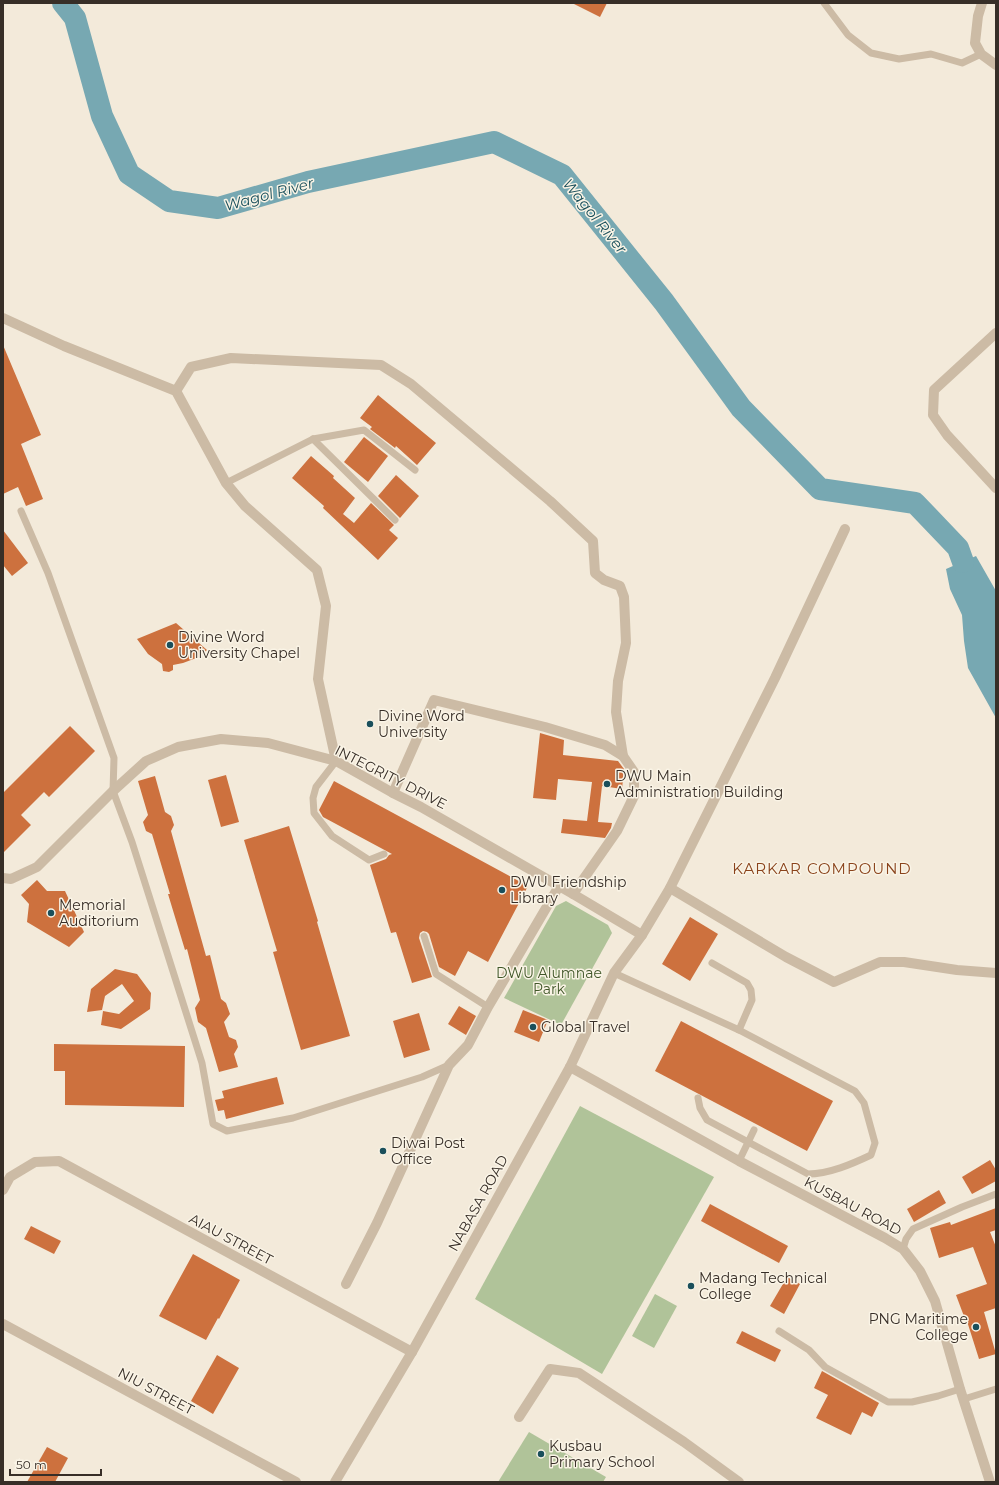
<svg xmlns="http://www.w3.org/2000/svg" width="999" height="1485" font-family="Montserrat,sans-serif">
<rect width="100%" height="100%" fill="#f3eada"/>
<g fill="#b0c399">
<polygon points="566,901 608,925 612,933 561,1025 504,998 556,906"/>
<polygon points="580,1106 714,1177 602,1374 475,1299"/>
<polygon points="655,1294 677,1306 654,1348 632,1336"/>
<polygon points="529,1432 606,1477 603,1482 498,1482"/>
</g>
<polygon fill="#77a8b2" points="976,556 996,591 996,718 968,668 964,641 962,615 950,589 946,569"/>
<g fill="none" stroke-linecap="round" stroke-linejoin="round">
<polyline stroke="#77a8b2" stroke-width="22" points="63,3 75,18 102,116 129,174 169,201 218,208 308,182 494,142 562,175 664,302 741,408 820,489 915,503 958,548 963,562"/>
</g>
<g fill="#cd713e">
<polygon points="572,3 607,3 600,17"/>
<polygon points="3,345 41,435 21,444 43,499 26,506 18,487 3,494"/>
<polygon points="378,395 436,443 417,465 396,446 395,448 370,429 372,427 360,418"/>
<polygon points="364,437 388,456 368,482 344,462"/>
<polygon points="311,456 334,476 333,478 355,498 343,514 354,523 371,503 394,525 389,530 398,538 378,560 323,508 324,506 292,478"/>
<polygon points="396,475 419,496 400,518 378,496"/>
<polygon points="3,530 28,563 12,576 3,565"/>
<polygon points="176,623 207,650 199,657 183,663 173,665 173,670 169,672 163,671 162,664 148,654 137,639"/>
<polygon points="70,726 95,751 49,797 44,792 21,815 31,825 3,853 3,793"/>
<polygon points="540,733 564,740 563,755 618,761 624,769 622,789 602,786 598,822 612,823 611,828 605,838 561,833 563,819 587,821 592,782 558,779 556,800 533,798"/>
<polygon points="226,775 239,822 221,827 208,780"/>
<polygon points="155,776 165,812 171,816 174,825 171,831 206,956 210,955 221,999 226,1003 230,1014 224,1022 229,1037 236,1040 238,1047 234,1054 238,1067 219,1072 206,1028 198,1022 195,1008 200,1000 187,949 185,950 168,894 170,894 152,834 146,831 143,822 148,815 138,781"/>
<polygon points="334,781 528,886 488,962 468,951 455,976 439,967 429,934 427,932 423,931 420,933 419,938 432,977 412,983 396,932 391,933 370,865 386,859 389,855 392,854 323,817 319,810"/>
<polygon points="289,826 318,921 317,922 350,1036 301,1050 273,952 277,951 244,840"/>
<polygon points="37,880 47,891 65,891 84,932 69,947 27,922 29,904 21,895"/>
<polygon points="690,917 718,934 690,981 662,964"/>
<polygon points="115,969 137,974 151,993 150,1009 121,1029 101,1025 103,1011 119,1014 134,1001 122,984 105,996 102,1010 87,1012 91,989"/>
<polygon points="459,1006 476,1016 466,1035 448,1024"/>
<polygon points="523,1010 548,1020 539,1042 514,1032"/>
<polygon points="419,1013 430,1050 404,1058 393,1021"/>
<polygon points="681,1021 833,1101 807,1151 655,1071"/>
<polygon points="54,1044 185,1046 184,1107 65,1105 65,1071 54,1071"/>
<polygon points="277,1077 284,1104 226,1119 224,1110 218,1111 215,1100 224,1098 222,1091"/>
<polygon points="990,1160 996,1170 996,1181 972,1194 962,1177"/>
<polygon points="939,1190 946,1203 914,1222 907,1209"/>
<polygon points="710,1204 788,1246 779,1263 701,1221"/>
<polygon points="996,1208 996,1230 990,1232 996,1247 996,1308 984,1312 996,1354 979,1359 966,1318 965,1319 956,1295 987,1284 973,1247 939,1258 930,1228 950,1222 951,1225"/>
<polygon points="31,1226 61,1241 54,1254 24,1239"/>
<polygon points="193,1254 240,1280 219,1319 218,1318 206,1340 159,1316"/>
<polygon points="787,1277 800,1284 784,1314 770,1306"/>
<polygon points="742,1331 781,1350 775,1362 736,1343"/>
<polygon points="217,1355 239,1368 213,1414 191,1401"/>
<polygon points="822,1371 879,1403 872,1417 862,1412 851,1435 816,1418 828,1395 814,1388"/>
<polygon points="47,1447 68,1458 55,1482 27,1482"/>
</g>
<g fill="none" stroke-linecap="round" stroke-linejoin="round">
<g stroke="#ccbba5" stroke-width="7">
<polyline points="824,3 848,35 871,53 899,59 931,54 962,63 981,54"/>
<polyline points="313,439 395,520"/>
<polyline points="226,483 313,439 364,430 415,470"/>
<polyline points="21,511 48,573 114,758 113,791 132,842 202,1063 213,1124 227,1131 293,1118 422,1077 449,1065"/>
<polyline points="336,761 316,787 313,798 314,813 332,836 369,860 384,854"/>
<polyline points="424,936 436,974 488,1007"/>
<polyline points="712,963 747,983 751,990 752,1000 739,1030"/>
<path d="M 614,973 L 739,1030 L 855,1091 L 864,1103 L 875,1143 L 871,1155 C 852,1164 829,1174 808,1174 L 707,1120 L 700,1108 L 698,1098"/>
<polyline points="739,1161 754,1130"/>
<polyline points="903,1249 906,1239 913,1229 962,1207 996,1194"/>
<polyline points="779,1331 809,1350 825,1367 888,1402 912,1402 938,1396 960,1389"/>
<polyline points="964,1399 996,1389"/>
</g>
<g stroke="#ccbba5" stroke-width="10">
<polyline points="982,3 978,16 975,43 981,54 996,65"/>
<polyline points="3,318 64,346 176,391 226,483 245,506 317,570 326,606 318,679 336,761"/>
<polyline points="996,333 934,390 933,415 947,435 996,488"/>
<polyline points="176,391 191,367 231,358 381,365 411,384 550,501 593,541 595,573 604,580 620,586 624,597 626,643 618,681 616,712 623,756"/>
<polyline points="393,793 434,700 545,727 605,745 623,756 634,772 634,796 617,831 573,894"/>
<polyline points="3,878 11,879 37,867 113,791 146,761 178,747 221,739 268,743 336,761 393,793 421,807 573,894 642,935"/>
<polyline points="670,888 786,957 834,982 880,962 904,962 957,970 996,973"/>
<polyline points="570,1067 739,1161 885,1238 903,1249 920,1271 935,1301 960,1389 990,1482"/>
<polyline points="3,1190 10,1177 35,1162 59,1161 412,1352"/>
<polyline points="346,1284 377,1223 449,1065 468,1045 488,1007 559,886"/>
<polyline points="3,1324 296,1482"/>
<polyline points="519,1417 550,1369 579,1373 684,1442 739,1482"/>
<polyline points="335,1482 412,1352 570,1067 614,973 642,935 670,888 775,678 845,529"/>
</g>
</g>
<g fill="#1a4f5b" stroke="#faf4e6" stroke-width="1.5">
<circle cx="170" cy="645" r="4"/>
<circle cx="370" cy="724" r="4"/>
<circle cx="607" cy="784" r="4"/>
<circle cx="502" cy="890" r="4"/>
<circle cx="51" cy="913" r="4"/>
<circle cx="533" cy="1027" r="4"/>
<circle cx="383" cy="1151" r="4"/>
<circle cx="691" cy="1286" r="4"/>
<circle cx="976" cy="1327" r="4"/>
<circle cx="541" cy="1454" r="4"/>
</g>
<g text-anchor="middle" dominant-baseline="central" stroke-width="3" stroke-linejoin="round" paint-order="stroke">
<g font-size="14" fill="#372e27" stroke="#faf4e6" text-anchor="start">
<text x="178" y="637">Divine Word<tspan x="178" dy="16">University Chapel</tspan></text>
<text x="378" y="716">Divine Word<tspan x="378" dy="16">University</tspan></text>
<text x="615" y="776">DWU Main<tspan x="615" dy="16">Administration Building</tspan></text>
<text x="510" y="882">DWU Friendship<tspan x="510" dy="16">Library</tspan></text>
<text x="59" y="905">Memorial<tspan x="59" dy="16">Auditorium</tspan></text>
<text x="541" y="1027">Global Travel</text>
<text x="391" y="1143">Diwai Post<tspan x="391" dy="16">Office</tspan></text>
<text x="699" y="1278">Madang Technical<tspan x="699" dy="16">College</tspan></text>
<text x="968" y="1319" text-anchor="end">PNG Maritime<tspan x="968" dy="16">College</tspan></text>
<text x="549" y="1446">Kusbau<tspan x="549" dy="16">Primary School</tspan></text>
</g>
<g font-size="14" fill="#372e27" stroke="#faf4e6">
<text transform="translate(391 777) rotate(27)">INTEGRITY DRIVE</text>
<text transform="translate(478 1203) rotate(-61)">NABASA ROAD</text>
<text transform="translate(853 1206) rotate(28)">KUSBAU ROAD</text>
<text transform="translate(231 1239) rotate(28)">AIAU STREET</text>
<text transform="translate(156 1391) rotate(28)">NIU STREET</text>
</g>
<g font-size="14" fill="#415729" stroke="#faf4e6">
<text x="549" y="973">DWU Alumnae<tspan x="549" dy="16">Park</tspan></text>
</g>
<g font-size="15" font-style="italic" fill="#1a4f5b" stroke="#faf4e6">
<text transform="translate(269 194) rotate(-15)">Wagol River</text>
<text transform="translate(595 216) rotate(51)">Wagol River</text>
</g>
<g font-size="15" letter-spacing="1" fill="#8a431b" stroke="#faf4e6">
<text x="822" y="868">KARKAR COMPOUND</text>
</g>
</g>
<rect width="999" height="1485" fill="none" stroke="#372e27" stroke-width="8"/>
<path d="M10 1469v6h91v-6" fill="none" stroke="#372e27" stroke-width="2"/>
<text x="16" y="1469" font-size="12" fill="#372e27" stroke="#faf4e6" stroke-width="3" paint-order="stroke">50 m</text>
</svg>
